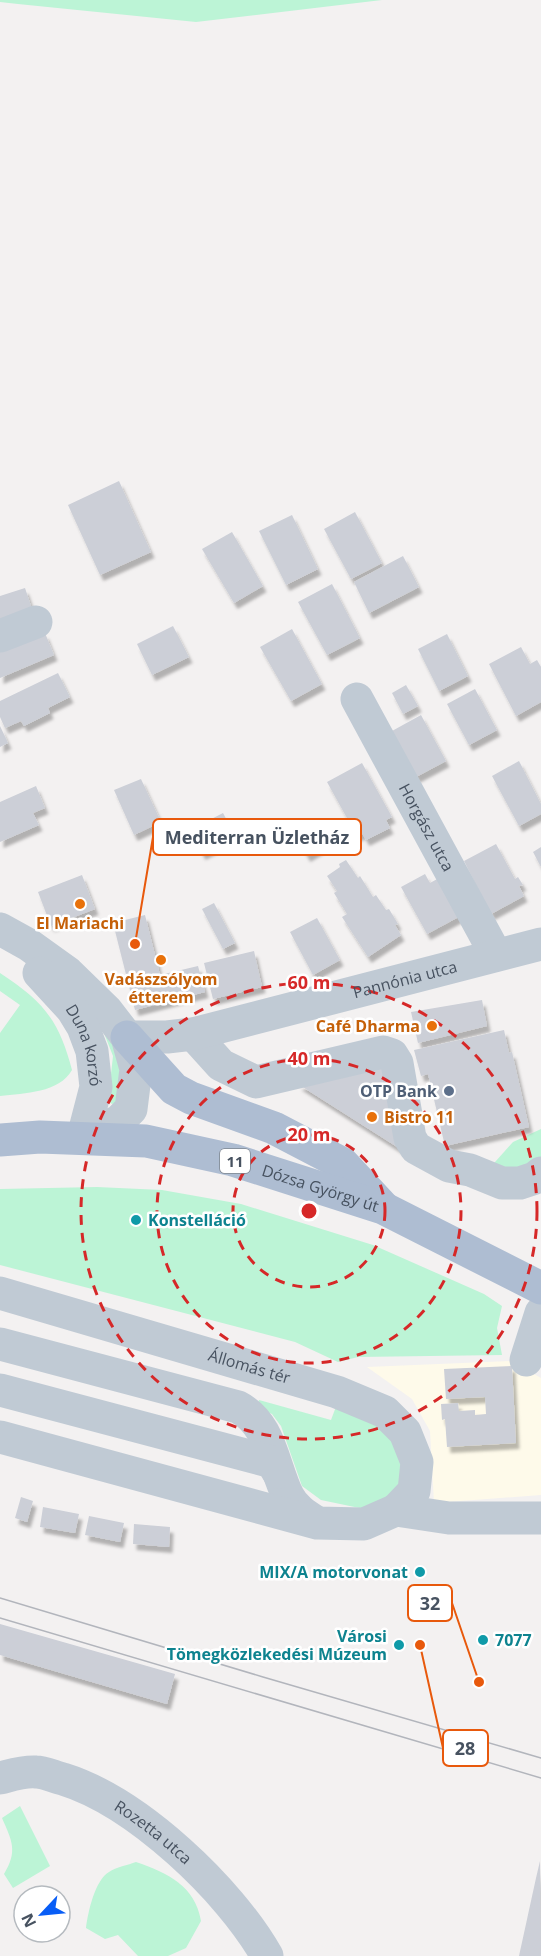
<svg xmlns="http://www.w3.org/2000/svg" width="541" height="1956" font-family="'Open Sans',sans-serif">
<defs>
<filter id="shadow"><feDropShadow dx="3.5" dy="6" stdDeviation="1.5" flood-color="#0004"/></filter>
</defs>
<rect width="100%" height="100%" fill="#f3f1f1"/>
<polygon fill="#fefaea" points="511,1361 541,1378 541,1495 434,1503 430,1431 412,1399 367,1367"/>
<g fill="#bcf4d6">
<polygon points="0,0 382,0 196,22 18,4 0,2"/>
<path d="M 0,973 C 43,1001 59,1020 72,1070 C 59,1093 25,1093 0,1096 L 0,1033 L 20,1005 L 0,991 Z"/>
<polygon points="102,1028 120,1047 119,1102 112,1104 108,1101 113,1056"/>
<polygon points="541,1129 541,1167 487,1171 513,1142"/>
<polygon points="97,1187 162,1190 241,1204 373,1245 484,1294 502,1306 497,1328 502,1355 358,1357 338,1362 295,1342 0,1265 0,1189"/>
<polygon points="259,1400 331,1420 337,1404 392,1434 407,1468 402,1491 369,1510 321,1500 302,1486 281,1426 272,1414 257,1408"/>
<path d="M 20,1806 L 50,1866 L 13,1888 L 4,1874 C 18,1851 12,1841 2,1818 Z"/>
<path d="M 136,1862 C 168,1873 195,1886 201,1921 L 186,1948 L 168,1956 L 138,1956 L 118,1935 L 105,1939 L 86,1928 C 88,1912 95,1880 109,1872 C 116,1867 128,1865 136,1862 Z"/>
</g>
<g fill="#cccfd7" filter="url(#shadow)">
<polygon points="119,481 151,552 100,575 68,505"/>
<polygon points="355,512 382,563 351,579 324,529"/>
<polygon points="292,515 318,569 286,585 259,531"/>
<polygon points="232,532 263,586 234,603 202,549"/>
<polygon points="403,556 419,587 369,613 354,582"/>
<polygon points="332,584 360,638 327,655 298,602"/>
<polygon points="25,588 33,612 0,623 0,596"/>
<polygon points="173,626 189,657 152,675 137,644"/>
<polygon points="292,629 322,684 291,701 260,647"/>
<polygon points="45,633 54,655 0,678 0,652"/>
<polygon points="447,634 468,676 439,691 418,649"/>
<polygon points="521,647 530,664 537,660 541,667 541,702 516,716 489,664"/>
<polygon points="58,673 70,697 48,708 50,713 24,726 21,721 5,728 0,717 0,701"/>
<polygon points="406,685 418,706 403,714 392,693"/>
<polygon points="475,689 497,730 469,745 447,704"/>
<polygon points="421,715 446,761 416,777 392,731"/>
<polygon points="0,726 8,743 0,747"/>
<polygon points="519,761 541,804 541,814 519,826 492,776"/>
<polygon points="362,763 392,817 386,820 390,828 366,840 362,833 357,836 327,782"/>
<polygon points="141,779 161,822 134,835 114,790"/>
<polygon points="36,786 45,808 33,813 39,825 0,842 0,802"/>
<polygon points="223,813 236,837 202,854 190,830"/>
<polygon points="318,824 329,843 307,856 296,837"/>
<polygon points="496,844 515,879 518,877 523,885 519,886 524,896 491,914 464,861"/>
<polygon points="541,847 541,867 533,852"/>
<polygon points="346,860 358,878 360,876 373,897 376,895 386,910 389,909 398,924 395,925 401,935 368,957 342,917 347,914 334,893 337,891 327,876 340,867 339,864"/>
<polygon points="425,874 430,883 439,878 464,914 427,934 401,887"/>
<polygon points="82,875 95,909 51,926 38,892"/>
<polygon points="214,903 235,943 223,949 202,909"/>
<polygon points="145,915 160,975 198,966 205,992 135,1010 113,923"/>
<polygon points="317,918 340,960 313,975 290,932"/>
<polygon points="254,951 262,987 213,999 204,963"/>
<polygon points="482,1000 487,1026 418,1043 411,1012"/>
<polygon points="504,1030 509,1053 512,1052 529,1127 445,1146 428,1074 421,1076 414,1050"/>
<polygon points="383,1065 402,1150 298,1084"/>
<polygon points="512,1366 516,1443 447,1447 445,1419 442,1420 441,1404 458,1403 459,1411 475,1410 475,1415 486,1414 485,1397 446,1399 444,1369"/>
<polygon points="21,1497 33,1501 27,1522 15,1518"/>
<polygon points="43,1507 79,1514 75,1533 40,1527"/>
<polygon points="89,1516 124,1523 120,1542 85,1535"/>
<polygon points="134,1524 170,1527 169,1547 133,1544"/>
<polygon points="0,1624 175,1674 167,1704 0,1655"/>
<polygon points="540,1861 541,1956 519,1956 536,1878"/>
</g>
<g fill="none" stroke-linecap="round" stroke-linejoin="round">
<g stroke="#c0cad4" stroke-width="33">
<polyline points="0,636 36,622"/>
<path id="s1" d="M 357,699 L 496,955"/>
<polyline points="0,929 29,945 68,973 106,1010 127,1037 136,1069 131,1109 119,1121 83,1137"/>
<path id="s2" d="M 39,973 L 72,1009 L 83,1027 L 92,1051 L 96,1087 L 83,1137"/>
<polyline points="193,1034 221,1065 256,1082 383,1052 392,1055 397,1063 410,1138 416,1148 449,1166 470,1170 502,1183 520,1183 535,1178 541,1173"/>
<path id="s3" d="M 127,1037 L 167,1037 L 193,1034 L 541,944"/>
<path id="s4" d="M 0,1293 L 337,1392 L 385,1412 L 405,1432 L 417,1462 L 414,1491 L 396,1510"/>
<path d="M 0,1344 L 238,1407 C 271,1424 273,1466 288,1496 C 294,1508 305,1515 316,1522"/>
<polyline points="526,1360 541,1313"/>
<polyline points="0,1390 272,1462 278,1472"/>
<polyline points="0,1437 317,1523 364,1524 396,1510 449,1518 541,1518"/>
<path id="s5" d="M 0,1778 C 12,1775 24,1771 36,1772 C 45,1772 54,1777 63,1779 C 137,1802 229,1889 267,1956"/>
</g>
<g stroke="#aebdd2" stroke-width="33">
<polyline points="127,1037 174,1089 191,1098 274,1128 343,1164 382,1206"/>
<path id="s6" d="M 0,1140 L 40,1137 L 146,1141 L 233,1160 L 383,1208 L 541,1288"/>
</g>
<g stroke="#b2b5bc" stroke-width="1.5">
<polyline points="0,1598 263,1677 541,1758"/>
<polyline points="0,1618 541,1778"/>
</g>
</g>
<g fill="none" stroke="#d62828" stroke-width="3" stroke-dasharray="10 8">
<circle cx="309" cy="1211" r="76"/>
<circle cx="309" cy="1211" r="152"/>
<circle cx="309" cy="1211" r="228"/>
</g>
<g fill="#e8710a" stroke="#fff" stroke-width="2">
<circle cx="80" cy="904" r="6"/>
<circle cx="161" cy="960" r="6"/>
<circle cx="432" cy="1026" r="6"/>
<circle cx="372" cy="1117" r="6"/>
</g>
<circle fill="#5c6f8a" stroke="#fff" stroke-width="2" cx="449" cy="1091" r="6"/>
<g fill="#0f9aa8" stroke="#fff" stroke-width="2">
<circle cx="136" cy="1220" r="6"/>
<circle cx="420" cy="1572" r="6"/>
<circle cx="483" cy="1640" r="6"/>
<circle cx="399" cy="1645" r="6"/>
</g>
<g text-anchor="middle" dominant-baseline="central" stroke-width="5" stroke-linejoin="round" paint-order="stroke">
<rect fill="#fff" stroke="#7e8690" stroke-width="1.5" x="220" y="1149" width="30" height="24" rx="4.5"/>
<g font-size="15" font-weight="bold" fill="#475260">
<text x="235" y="1161">11</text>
</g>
<g font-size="16" fill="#475260" stroke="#fff">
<text stroke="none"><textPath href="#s1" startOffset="146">Horgász utca</textPath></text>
<text stroke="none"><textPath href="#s3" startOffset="285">Pannónia utca</textPath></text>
<text stroke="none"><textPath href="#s2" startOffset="88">Duna korzó</textPath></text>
<text stroke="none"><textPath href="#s6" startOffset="327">Dózsa György út</textPath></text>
<text stroke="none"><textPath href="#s4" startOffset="260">Állomás tér</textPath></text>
<text stroke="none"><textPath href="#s5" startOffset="170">Rozetta utca</textPath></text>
</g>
<g font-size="16" font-weight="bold" fill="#c56008" stroke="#fff">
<text x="80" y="923">El Mariachi</text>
<text x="161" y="979">Vadászsólyom<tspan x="161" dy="18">étterem</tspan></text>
<text x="420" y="1026" text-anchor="end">Café Dharma</text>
<text x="384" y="1117" text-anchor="start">Bistro 11</text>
</g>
<g font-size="16" font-weight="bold" fill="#4e5e75" stroke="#fff" text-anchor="end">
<text x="437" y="1091">OTP Bank</text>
</g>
<g font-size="16" font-weight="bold" fill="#0d838f" stroke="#fff" text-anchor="start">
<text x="148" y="1220">Konstelláció</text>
<text x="408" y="1572" text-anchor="end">MIX/A motorvonat</text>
<text x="387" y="1636" text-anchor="end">Városi<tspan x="387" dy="18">Tömegközlekedési Múzeum</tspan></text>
<text x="495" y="1640">7077</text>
</g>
</g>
<circle cx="309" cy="1211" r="9" fill="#d62828" stroke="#fff" stroke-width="3"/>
<g font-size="18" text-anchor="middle" font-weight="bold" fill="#d62828" stroke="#fff" stroke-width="5" stroke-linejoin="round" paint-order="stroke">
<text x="309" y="989">60 m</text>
<text x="309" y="1065">40 m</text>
<text x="309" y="1141">20 m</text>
</g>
<path fill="none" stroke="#e8590c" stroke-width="2" d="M135 944L153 837M479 1682L452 1603M420 1645L443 1748"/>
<g fill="#e8590c" stroke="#fff" stroke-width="2">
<circle cx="135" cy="944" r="6"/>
<circle cx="479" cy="1682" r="6"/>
<circle cx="420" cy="1645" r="6"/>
</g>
<g fill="#fff" stroke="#e8590c" stroke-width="2">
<rect x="153" y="819" width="208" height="36" rx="6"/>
<rect x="408" y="1585" width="44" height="36" rx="6"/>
<rect x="443" y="1730" width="45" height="36" rx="6"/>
</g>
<g font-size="18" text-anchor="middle" font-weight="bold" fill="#475260">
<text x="257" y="844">Mediterran Üzletház</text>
<text x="430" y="1610">32</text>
<text x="465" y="1755">28</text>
</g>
<g transform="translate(42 1914) rotate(244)"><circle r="28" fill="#ffffff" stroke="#b5babf" stroke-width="1.5"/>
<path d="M0-4.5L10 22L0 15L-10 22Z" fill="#085df6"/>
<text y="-9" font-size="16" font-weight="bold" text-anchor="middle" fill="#475260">N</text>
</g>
</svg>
